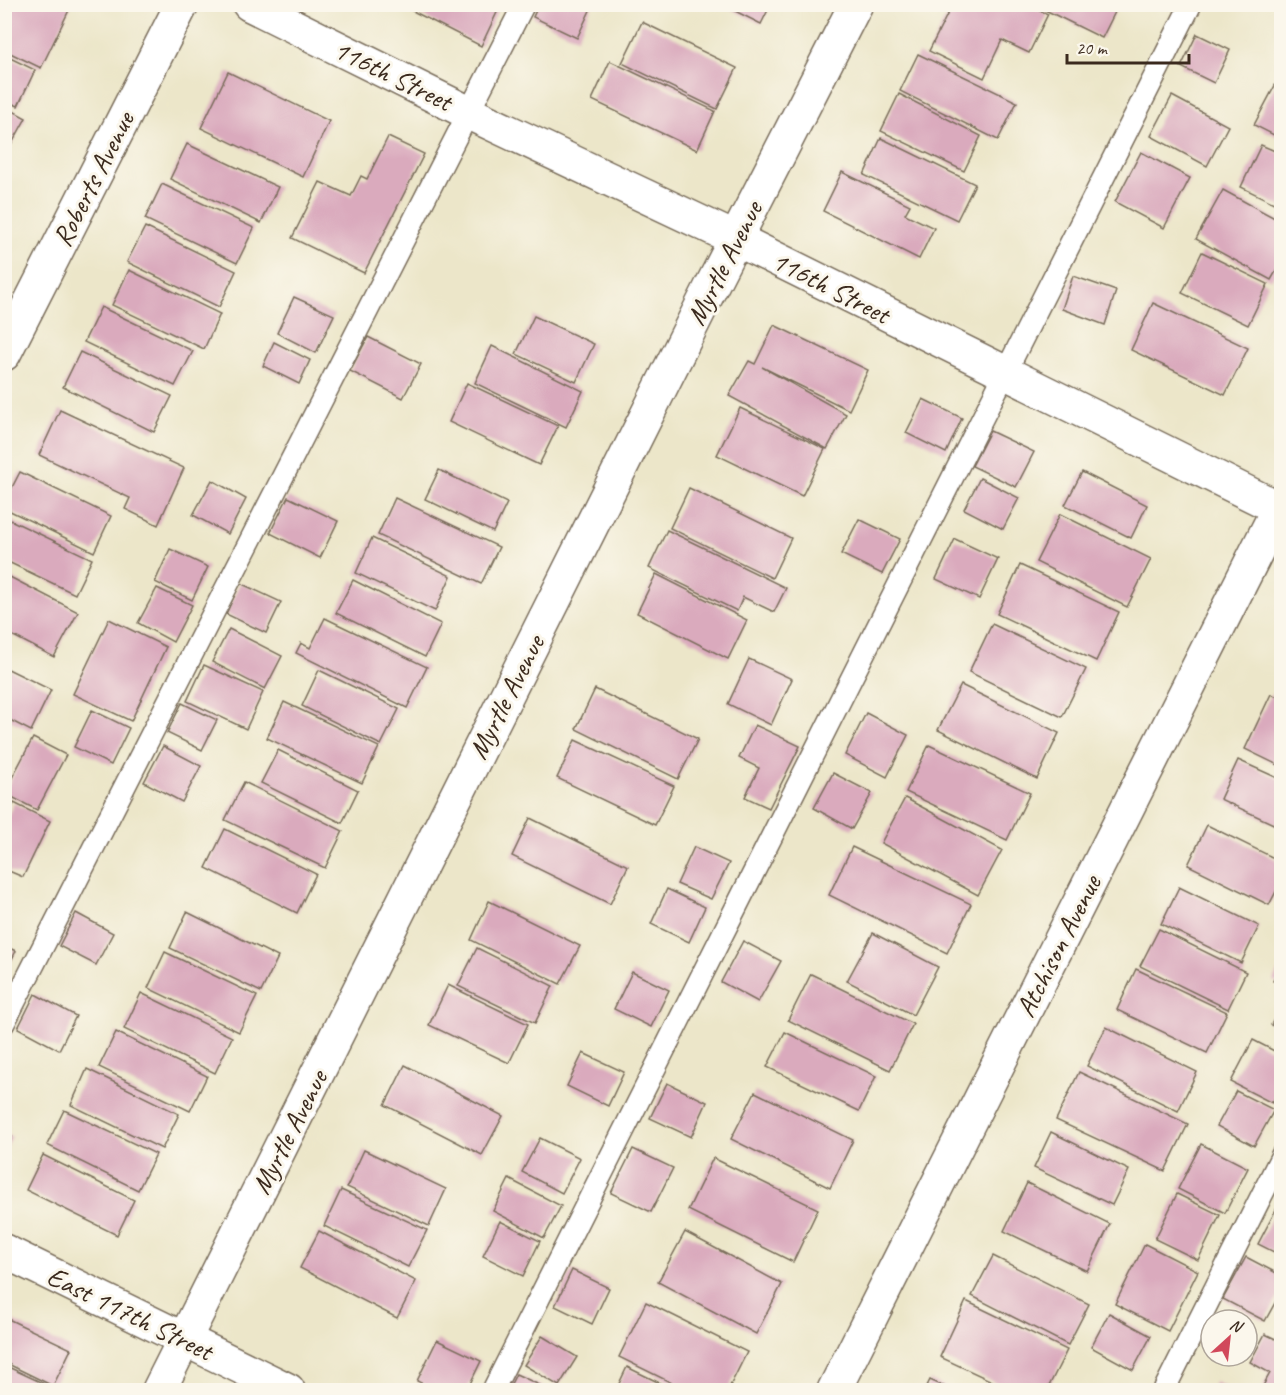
<svg xmlns="http://www.w3.org/2000/svg" width="1286" height="1395" font-family="Caveat,sans-serif">
<rect width="100%" height="100%" fill="#fbf7ec"/>
<filter id="ink" filterUnits="userSpaceOnUse"><feTurbulence type="fractalNoise" baseFrequency=".0167" numOctaves="2"/><feDisplacementMap in="SourceGraphic" scale="12" xChannelSelector="R" yChannelSelector="G"/><feConvolveMatrix kernelMatrix="1 2 1 2 8 2 1 2 1" color-interpolation-filters="sRGB"/></filter>
<filter id="wash" filterUnits="userSpaceOnUse"><feTurbulence type="fractalNoise" baseFrequency=".008" numOctaves="4" result="noise"/><feDisplacementMap in="SourceGraphic" scale="24" xChannelSelector="R" yChannelSelector="G"/><feGaussianBlur stdDeviation="1.35" result="paint"/><feColorMatrix in="noise" values="0 0 0 0 0 0 0 0 0 0 0 0 0 0 0 0 0 1.4 0 .05"/><feComposite in="paint" operator="in"/></filter>
<g filter="url(#wash)">
<rect width="100%" height="100%" fill="#ece6c9"/>
<g id="blocks">
<g fill="#daaabd">
<polygon points="4,4 72,4 41,68 4,50"/>
<polygon points="399,4 501,4 481,46"/>
<polygon points="539,4 593,4 577,38 533,17"/>
<polygon points="721,4 771,4 761,24"/>
<polygon points="1033,4 1119,4 1102,38"/>
<polygon points="952,5 1028,5 1048,14 1029,53 1002,40 984,78 929,51"/>
<polygon points="642,22 737,68 717,109 622,63"/>
<polygon points="1197,34 1230,50 1214,83 1181,67"/>
<polygon points="918,54 1017,102 998,140 900,91"/>
<polygon points="4,55 35,70 18,106 4,100"/>
<polygon points="610,61 715,111 697,150 592,100"/>
<polygon points="228,72 329,121 303,177 201,128"/>
<polygon points="1279,78 1282,79 1282,139 1254,125"/>
<polygon points="899,94 981,136 964,171 881,131"/>
<polygon points="1172,96 1228,126 1207,166 1151,136"/>
<polygon points="4,106 26,118 4,158"/>
<polygon points="388,137 424,154 364,273 292,238 320,182 351,196 361,176 367,179"/>
<polygon points="881,138 975,184 957,220 864,175"/>
<polygon points="187,144 278,187 261,223 170,179"/>
<polygon points="1261,145 1282,154 1282,207 1241,187"/>
<polygon points="1141,152 1190,178 1164,228 1115,202"/>
<polygon points="842,172 910,205 905,214 934,228 919,259 823,211"/>
<polygon points="162,184 254,228 237,263 145,219"/>
<polygon points="1223,190 1282,222 1282,261 1271,280 1196,239"/>
<polygon points="145,227 236,271 219,307 127,262"/>
<polygon points="1202,252 1268,284 1248,325 1182,293"/>
<polygon points="129,270 220,314 204,349 112,305"/>
<polygon points="1073,276 1116,291 1105,325 1062,309"/>
<polygon points="294,297 334,315 316,353 277,333"/>
<polygon points="1153,303 1248,348 1225,395 1131,350"/>
<polygon points="101,307 193,351 175,386 84,342"/>
<polygon points="534,316 594,344 576,382 516,354"/>
<polygon points="774,325 868,370 849,410 762,367 846,414 827,449 729,396 749,361 755,364"/>
<polygon points="368,337 421,364 403,398 350,371"/>
<polygon points="274,342 310,360 299,384 263,366"/>
<polygon points="492,346 583,391 566,427 475,383"/>
<polygon points="80,352 172,396 154,432 63,387"/>
<polygon points="467,383 558,426 539,465 449,422"/>
<polygon points="923,399 962,418 946,453 906,433"/>
<polygon points="740,408 825,449 802,496 717,455"/>
<polygon points="60,410 184,468 158,525 125,509 130,498 39,455"/>
<polygon points="990,431 1034,452 1016,487 972,466"/>
<polygon points="439,470 507,503 493,532 425,499"/>
<polygon points="20,472 111,516 94,552 4,508 4,503"/>
<polygon points="1082,472 1147,505 1131,538 1065,505"/>
<polygon points="980,478 1019,498 1003,529 964,509"/>
<polygon points="212,480 246,499 228,534 193,515"/>
<polygon points="689,488 791,538 772,578 670,528"/>
<polygon points="288,497 338,521 320,558 270,533"/>
<polygon points="395,498 499,547 481,584 378,535"/>
<polygon points="1060,514 1151,559 1127,607 1036,562"/>
<polygon points="4,517 92,559 75,594 4,560"/>
<polygon points="859,519 900,539 882,574 841,554"/>
<polygon points="667,530 786,588 774,612 743,597 737,611 649,568"/>
<polygon points="372,538 451,576 435,611 356,573"/>
<polygon points="955,539 998,559 979,599 936,579"/>
<polygon points="170,549 208,567 192,600 155,582"/>
<polygon points="1020,565 1119,612 1096,661 997,614"/>
<polygon points="4,574 78,612 54,657 4,631"/>
<polygon points="656,574 747,620 728,659 637,613"/>
<polygon points="353,580 441,624 425,657 336,613"/>
<polygon points="240,583 281,602 266,633 226,614"/>
<polygon points="157,588 192,605 173,642 138,623"/>
<polygon points="325,618 427,667 407,708 296,653 301,643 310,648"/>
<polygon points="109,619 166,647 131,721 73,694"/>
<polygon points="992,624 1086,669 1062,717 969,672"/>
<polygon points="229,629 282,656 265,689 212,662"/>
<polygon points="749,659 792,679 771,725 728,704"/>
<polygon points="204,665 263,692 246,729 187,701"/>
<polygon points="4,667 51,690 31,731 4,717"/>
<polygon points="319,670 399,709 381,745 302,706"/>
<polygon points="961,685 1059,733 1037,779 938,730"/>
<polygon points="595,689 698,739 678,779 576,729"/>
<polygon points="1271,694 1282,699 1282,767 1245,749"/>
<polygon points="284,702 379,747 362,783 267,738"/>
<polygon points="182,703 217,720 202,750 167,733"/>
<polygon points="92,710 129,728 111,765 74,747"/>
<polygon points="866,713 908,735 887,777 845,755"/>
<polygon points="755,725 800,746 769,808 745,797 759,768 739,758"/>
<polygon points="33,738 66,755 37,810 4,793"/>
<polygon points="575,740 674,786 655,825 557,778"/>
<polygon points="929,745 1030,793 1007,840 906,792"/>
<polygon points="163,746 201,766 182,802 144,782"/>
<polygon points="278,750 358,790 342,823 261,783"/>
<polygon points="1238,760 1282,780 1282,828 1220,799"/>
<polygon points="833,773 872,793 852,829 814,808"/>
<polygon points="244,782 343,831 325,868 225,820"/>
<polygon points="905,798 1002,850 978,895 881,843"/>
<polygon points="14,803 50,821 23,877 4,869 4,823"/>
<polygon points="530,818 628,866 610,904 512,856"/>
<polygon points="1207,825 1282,862 1282,880 1269,905 1188,865"/>
<polygon points="225,829 316,874 297,913 206,868"/>
<polygon points="694,847 729,863 711,899 677,884"/>
<polygon points="852,847 971,904 947,953 829,895"/>
<polygon points="1179,887 1259,926 1241,963 1161,924"/>
<polygon points="667,889 705,907 689,942 651,924"/>
<polygon points="489,901 580,946 560,984 471,940"/>
<polygon points="187,912 278,957 261,992 170,948"/>
<polygon points="76,913 113,933 96,965 59,946"/>
<polygon points="1159,929 1246,972 1228,1009 1140,966"/>
<polygon points="873,933 938,967 913,1015 847,981"/>
<polygon points="743,941 781,961 758,1002 721,982"/>
<polygon points="4,946 16,951 4,975"/>
<polygon points="477,948 553,986 535,1023 458,986"/>
<polygon points="165,952 257,996 239,1032 148,988"/>
<polygon points="1282,963 1282,985 1273,981"/>
<polygon points="1136,969 1227,1012 1207,1053 1117,1010"/>
<polygon points="632,972 669,990 651,1027 614,1009"/>
<polygon points="811,974 913,1024 890,1070 788,1020"/>
<polygon points="448,985 528,1024 509,1063 429,1025"/>
<polygon points="141,993 232,1037 215,1073 124,1029"/>
<polygon points="35,994 76,1016 59,1050 18,1028"/>
<polygon points="1282,1004 1282,1031 1271,1025"/>
<polygon points="1106,1027 1197,1072 1178,1111 1087,1066"/>
<polygon points="116,1032 207,1076 190,1111 99,1067"/>
<polygon points="785,1032 876,1076 859,1111 767,1067"/>
<polygon points="1253,1040 1282,1055 1282,1085 1272,1103 1231,1082"/>
<polygon points="583,1053 624,1072 608,1106 567,1086"/>
<polygon points="405,1065 503,1116 482,1155 385,1105"/>
<polygon points="87,1069 179,1114 162,1149 71,1105"/>
<polygon points="1079,1072 1188,1124 1165,1171 1056,1120"/>
<polygon points="667,1083 707,1102 691,1137 650,1118"/>
<polygon points="1236,1091 1274,1110 1254,1146 1217,1126"/>
<polygon points="755,1092 853,1140 830,1188 731,1139"/>
<polygon points="64,1110 156,1154 138,1190 47,1145"/>
<polygon points="1051,1132 1129,1170 1112,1205 1034,1168"/>
<polygon points="4,1134 12,1137 4,1153"/>
<polygon points="540,1138 580,1158 562,1193 522,1172"/>
<polygon points="1201,1144 1248,1168 1225,1213 1178,1189"/>
<polygon points="633,1149 673,1168 651,1212 611,1193"/>
<polygon points="364,1150 446,1189 429,1226 347,1187"/>
<polygon points="43,1155 134,1200 117,1235 26,1190"/>
<polygon points="713,1158 818,1209 793,1262 688,1210"/>
<polygon points="509,1179 561,1206 544,1238 493,1211"/>
<polygon points="1027,1183 1110,1224 1087,1271 1004,1231"/>
<polygon points="341,1190 427,1230 408,1267 324,1226"/>
<polygon points="1177,1194 1220,1215 1198,1260 1155,1239"/>
<polygon points="1282,1198 1282,1256 1258,1244"/>
<polygon points="500,1221 540,1241 523,1276 483,1256"/>
<polygon points="319,1231 416,1281 397,1318 300,1268"/>
<polygon points="685,1232 782,1284 756,1334 658,1282"/>
<polygon points="1145,1244 1198,1271 1168,1331 1115,1304"/>
<polygon points="993,1256 1089,1304 1068,1345 972,1296"/>
<polygon points="1246,1257 1282,1276 1282,1290 1265,1321 1223,1299"/>
<polygon points="572,1270 609,1288 592,1324 555,1306"/>
<polygon points="966,1301 1067,1350 1047,1390 1011,1390 940,1357"/>
<polygon points="646,1302 747,1352 728,1390 686,1390 619,1357"/>
<polygon points="1109,1313 1151,1336 1133,1370 1091,1347"/>
<polygon points="4,1317 71,1349 53,1386 4,1362"/>
<polygon points="1265,1334 1282,1342 1282,1390 1272,1390 1263,1386 1270,1373 1250,1362"/>
<polygon points="542,1336 577,1357 559,1386 524,1365"/>
<polygon points="437,1340 481,1361 467,1390 435,1390 417,1381"/>
<polygon points="4,1365 49,1386 47,1390 4,1390"/>
<polygon points="627,1367 674,1390 616,1390"/>
<polygon points="516,1374 550,1390 508,1390"/>
<polygon points="930,1380 952,1390 925,1390"/>
<polygon points="1215,1382 1231,1390 1210,1390"/>
</g>
</g>
</g>
<g filter="url(#ink)">
<use href="#blocks" fill-opacity="0" stroke="#796c5a" stroke-width="1.5"/>
<g fill="none" stroke-linecap="round" stroke-linejoin="round">
<g stroke="#796c5a" stroke-width="24">
<g id="lane">
<polyline points="4,1023 524,4"/>
<polyline points="493,1390 1191,4"/>
<polyline points="1164,1390 1282,1155"/>
</g>
</g>
<g stroke="#796c5a" stroke-width="36">
<g id="street">
<polyline points="249,4 469,113 736,239 1282,510"/>
<polyline points="4,354 182,4"/>
<polyline points="159,1390 711,287 856,4"/>
<polyline points="834,1390 1282,501"/>
</g>
</g>
<g stroke="#796c5a" stroke-width="36">
<polyline id="secondary" points="4,1251 288,1390"/>
</g>
<use href="#lane" stroke="#fff" stroke-width="21"/>
<use href="#street" stroke="#fff" stroke-width="33"/>
<use href="#secondary" stroke="#fff" stroke-width="33"/>
</g>
</g>
<g text-anchor="middle" dominant-baseline="central" stroke-width="6" stroke-linejoin="round" paint-order="stroke">
<g font-size="28" fill="#3b2a1e" stroke="#fbf7ec">
<text transform="translate(393 75) rotate(26)">116th Street</text>
<text transform="translate(93 179) rotate(-63)">Roberts Avenue</text>
<text transform="translate(724 263) rotate(-63)">Myrtle Avenue</text>
<text transform="translate(831 287) rotate(27)">116th Street</text>
<text transform="translate(506 697) rotate(-63)">Myrtle Avenue</text>
<text transform="translate(1058 946) rotate(-63)">Atchison Avenue</text>
<text transform="translate(289 1132) rotate(-63)">Myrtle Avenue</text>
<text transform="translate(130 1313) rotate(26)">East 117th Street</text>
</g>
</g>
<rect width="1286" height="1395" fill="none" stroke="#fbf7ec" stroke-width="24"/>
<g transform="translate(1229 1338) rotate(27)"><circle r="28" fill="#fbf7ec" stroke="#aea59a" stroke-width="1.5"/>
<path d="M0-4.5L10 22L0 15L-10 22Z" fill="#d1495b"/>
<text y="-9" font-size="16" font-weight="bold" text-anchor="middle" fill="#3b2a1e">N</text>
</g>
<path d="M1067 54v9h122v-9" fill="none" stroke="#3b2a1e" stroke-width="3"/>
<text x="1076" y="54" font-size="18" fill="#3b2a1e" stroke="#fbf7ec" stroke-width="4.5" paint-order="stroke">20 m</text>
</svg>
